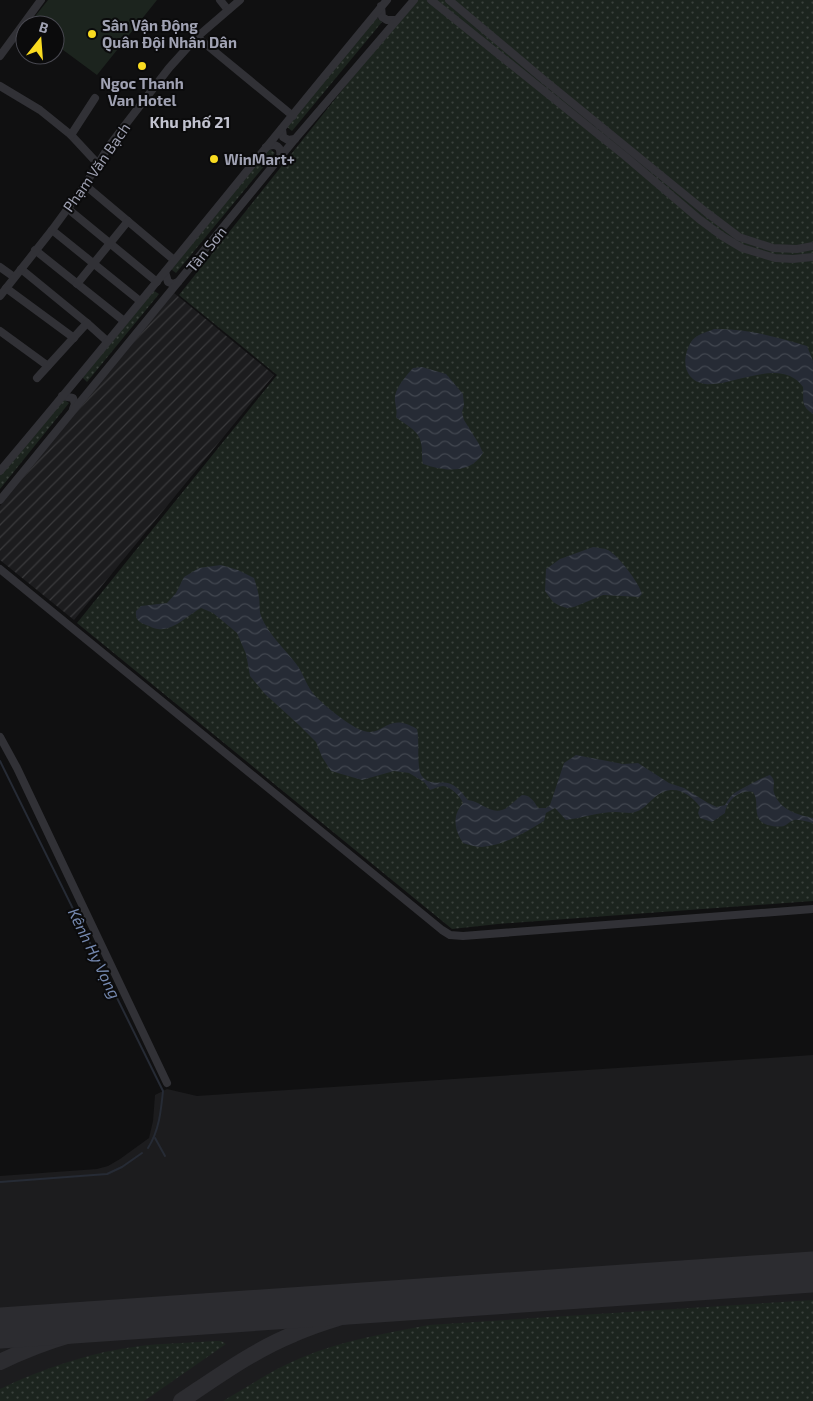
<svg xmlns="http://www.w3.org/2000/svg" width="813" height="1401" font-family="'Exo 2',sans-serif">
<defs>
<pattern id="industrial-furrows" width="10" height="10" patternUnits="userSpaceOnUse" patternTransform="scale(1.25)"><rect width="10" height="10" fill="#1c1c1e"/><path d="M-1 1l2-2M0 10L10 0M9 11l2-2" fill="none" stroke="#3a3a3c"/></pattern>
<pattern id="grass-dots" width="8" height="8" patternUnits="userSpaceOnUse" patternTransform="scale(1.25)"><rect width="8" height="8" fill="#1c241e"/><path d="M2 2h.1M6 6h.1" fill="none" stroke="#3a413c" stroke-width="1.8" stroke-linecap="round"/></pattern>
<pattern id="water-waves" width="16" height="10" patternUnits="userSpaceOnUse" patternTransform="scale(1.25)"><rect width="16" height="10" fill="#262b35"/><path d="M0 5q4-4 8 0t8 0" fill="none" stroke="#424750"/></pattern>
</defs>
<rect width="100%" height="100%" fill="#101011"/>
<polygon fill="#1c1c1e" points="813,1055 813,1401 0,1401 0,1176 97,1169 108,1166 120,1159 149,1138 153,1121 155,1095 167,1089 197,1096"/>
<polygon fill="url(#industrial-furrows)" points="174,293 274,375 74,620 0,560 0,506"/>
<g fill="url(#grass-dots)">
<polygon points="414,0 813,0 813,901 498,924 452,929 77,623 277,375 179,295"/>
<polygon points="373,15 382,22 292,131 283,124"/>
<polygon points="266,146 275,153 176,273 168,267"/>
<polygon points="151,289 159,294 87,382 80,375"/>
<polygon points="60,397 69,403 0,489 0,472"/>
<path d="M 813,1300 L 813,1401 L 223,1401 C 249,1386 275,1368 303,1357 C 344,1340 387,1333 429,1325 Z"/>
<path d="M 213,1341 L 221,1341 L 226,1344 L 144,1401 L 0,1401 L 0,1389 C 44,1368 91,1352 140,1346 C 164,1343 189,1343 213,1341 Z"/>
</g>
<polygon fill="#1c241e" points="48,0 157,0 97,75 55,44 55,25 29,24"/>
<g fill="url(#water-waves)">
<path d="M 714,329 C 746,328 777,337 807,346 L 813,361 L 813,414 C 800,405 804,401 803,387 C 781,356 734,387 705,384 C 683,381 681,358 691,342 C 696,334 705,333 714,329 Z"/>
<path d="M 422,367 L 446,374 L 463,394 L 464,405 L 462,412 L 464,420 L 479,444 L 483,453 C 470,475 443,471 423,464 C 421,457 423,451 421,443 C 419,430 405,425 396,417 C 398,409 394,404 395,396 C 397,386 406,376 413,368 Z"/>
<path d="M 593,547 C 598,548 604,548 608,550 C 619,556 639,583 642,594 L 639,597 L 603,595 L 574,607 L 567,608 L 560,606 L 553,602 L 545,591 L 546,569 L 560,559 Z"/>
<path d="M 221,565 L 238,570 L 254,578 C 256,584 258,591 259,597 C 260,603 259,610 261,616 C 268,634 286,650 297,665 C 303,673 306,684 312,692 C 318,701 353,729 364,731 C 384,737 387,711 417,729 C 420,741 416,769 422,776 C 430,787 441,780 451,784 C 458,787 463,794 468,800 C 480,801 490,814 502,810 C 509,808 516,799 522,795 C 530,795 534,801 538,808 L 546,808 L 550,805 L 564,763 L 576,755 L 623,764 L 638,763 L 669,783 L 684,788 L 708,803 L 717,807 L 725,805 C 727,802 729,798 732,795 C 735,792 767,775 770,775 C 777,781 772,786 774,793 C 780,810 798,815 813,818 L 813,823 C 807,822 800,819 794,820 C 790,821 787,825 784,826 C 777,828 762,825 759,819 C 754,811 759,800 753,792 C 740,789 727,800 725,813 L 712,822 L 700,818 L 698,813 L 700,807 C 688,791 671,783 654,798 C 648,803 643,810 635,812 C 630,814 622,812 616,812 C 598,812 583,818 566,820 L 555,808 L 546,813 L 544,821 C 526,832 503,846 482,847 C 476,847 469,845 463,843 C 454,830 452,815 463,803 C 460,796 451,787 443,786 C 439,786 434,789 430,790 L 424,782 L 409,773 L 394,771 L 362,780 L 331,771 L 322,757 L 316,742 L 300,726 L 265,694 L 250,676 L 246,654 L 237,633 L 213,613 L 201,608 C 188,615 174,631 158,629 C 154,629 150,626 146,625 C 139,622 135,620 136,611 L 141,606 L 167,603 L 176,593 L 184,577 L 199,568 Z"/>
</g>
<g fill="none" stroke-linecap="round" stroke-linejoin="round">
<g stroke="#262b35" stroke-width="2">
<path d="M 0,761 L 163,1091 C 161,1111 159,1131 148,1148"/>
<polyline points="155,1138 165,1156"/>
<polyline points="0,1182 107,1174 122,1167 142,1153"/>
</g>
<g stroke="#2c2c30" stroke-width="16">
<path d="M 0,1362 C 47,1339 98,1325 150,1318"/>
<path d="M 181,1401 C 217,1377 254,1350 294,1334 C 329,1319 367,1310 404,1300"/>
</g>
<polyline stroke="#2c2c30" stroke-width="41" points="0,1328 813,1272"/>
<g stroke="#313136" stroke-width="8">
<polyline points="220,0 228,10"/>
<polyline points="431,0 625,156 699,219 722,236 742,248 775,258 793,259 813,257"/>
<polyline points="449,0 543,79 706,212 739,237 773,248 797,249 813,246"/>
<polyline points="381,6 382,17 387,20 396,20"/>
<polyline points="197,37 293,116"/>
<polyline points="0,56 41,0"/>
<polyline points="0,86 40,110 71,135 98,164"/>
<polyline points="282,129 283,137 288,140 295,139"/>
<polyline points="71,135 95,98"/>
<path d="M 266,147 C 276,142 282,147 280,157"/>
<polyline points="85,185 174,260"/>
<polyline points="67,208 157,282"/>
<polyline points="52,230 140,301"/>
<polyline points="35,250 124,321"/>
<polyline points="0,267 14,277"/>
<polyline points="21,269 87,323 107,341"/>
<polyline points="165,272 168,282 173,284 178,282"/>
<polyline points="77,284 128,221"/>
<polyline points="6,288 74,338"/>
<polyline points="0,296 52,230 85,185 109,146 169,68 197,37 240,0"/>
<polyline points="0,331 48,366"/>
<polyline points="37,378 87,323"/>
<polyline points="62,396 73,398 75,404 73,409"/>
<path d="M 0,471 C 131,316 257,157 387,0"/>
<polyline points="0,500 295,139 414,0"/>
<polyline points="0,569 442,930 450,935 463,936 813,909"/>
<polyline points="0,737 17,768 167,1083"/>
</g>
</g>
<g fill="#f9db20" stroke="#0b0b0c" stroke-width="2">
<circle cx="92" cy="34" r="5"/>
<circle cx="142" cy="66" r="5"/>
<circle cx="214" cy="159" r="5"/>
</g>
<g text-anchor="middle" dominant-baseline="central" stroke-width="4" stroke-linejoin="round" paint-order="stroke">
<g font-size="15" font-weight="bold" fill="#a0a2b3" stroke="#0b0b0c" text-anchor="start">
<text x="102" y="25">Sân Vận Động<tspan x="102" dy="17">Quân Đội Nhân Dân</tspan></text>
<text x="142" y="83" text-anchor="middle">Ngoc Thanh<tspan x="142" dy="17">Van Hotel</tspan></text>
<text x="224" y="159">WinMart+</text>
</g>
<g font-size="15" fill="#a0a2b3" stroke="#0b0b0c">
<text transform="translate(96 167) rotate(-55)">Phạm Văn Bạch</text>
<text transform="translate(206 249) rotate(-51)">Tân Sơn</text>
</g>
<g font-size="16" font-weight="bold" fill="#c1c2cf" stroke="#0b0b0c">
<text x="190" y="121">Khu phố 21</text>
</g>
<g font-size="16" font-style="italic" fill="#7589b0" stroke="#0b0b0c">
<text transform="translate(95 953) rotate(64)">Kênh Hy Vọng</text>
</g>
</g>
<g transform="translate(40 40) rotate(17)"><circle r="24" fill="#0b0b0c" stroke="#47474f"/>
<path d="M0-4L9 19L0 12L-9 19Z" fill="#f9db20"/>
<text y="-8" font-size="14" font-weight="bold" text-anchor="middle" fill="#a0a2b3">B</text>
</g>
</svg>
